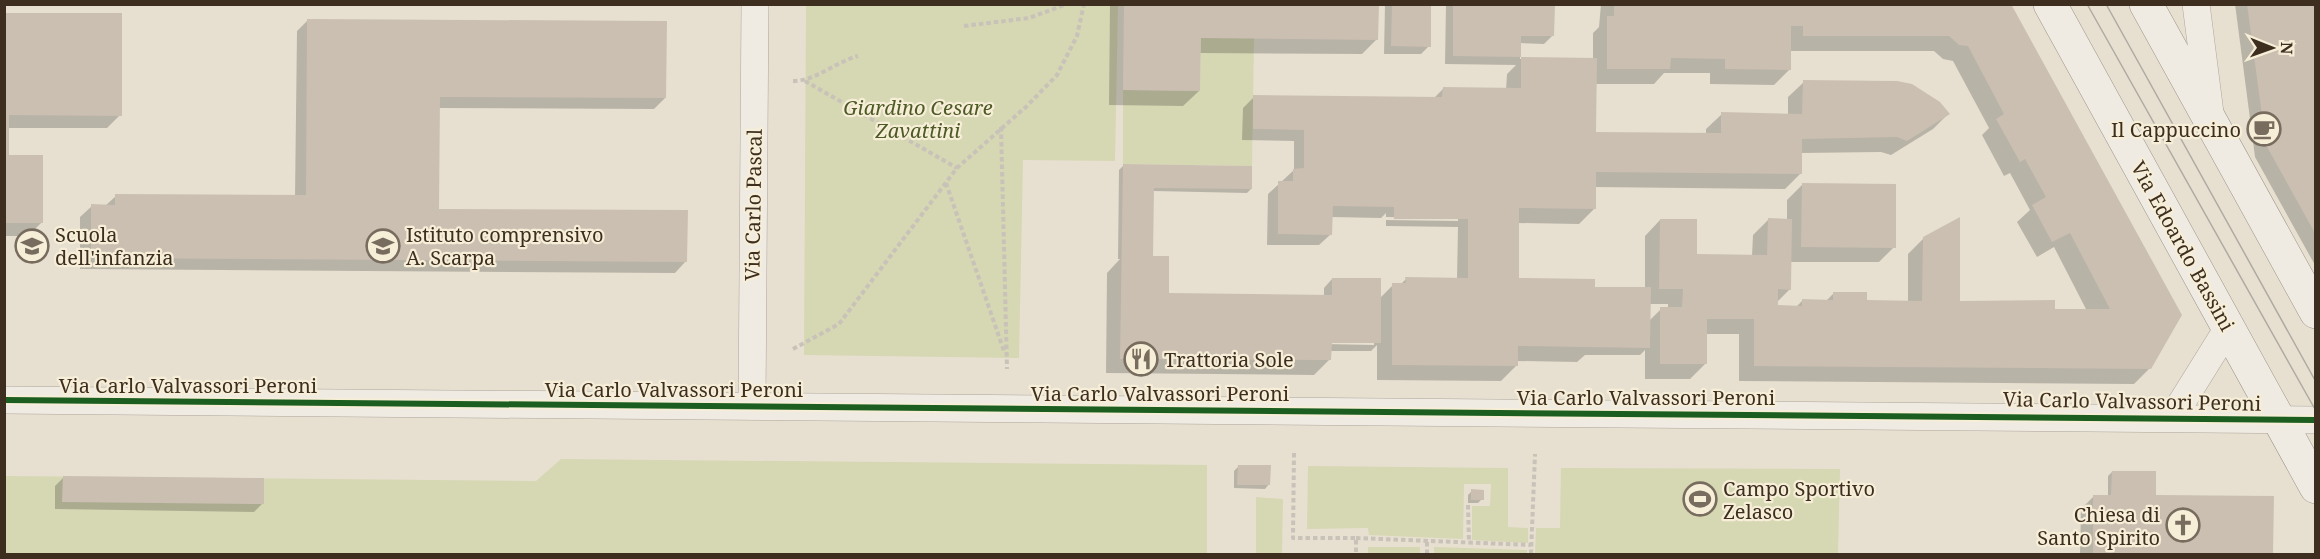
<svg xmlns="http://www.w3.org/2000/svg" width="2320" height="559" font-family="'Noto Serif',serif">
<rect width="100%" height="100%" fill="#e7e0d1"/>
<g fill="#d6d7b3">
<polygon points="806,5 1118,5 1115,161 1023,160 1019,358 804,355"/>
<polygon points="1201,38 1254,38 1252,166 1123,164 1123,90 1200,91"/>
<polygon points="561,459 1207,465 1207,554 5,554 5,476 536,481"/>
<polygon points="1308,466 1508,468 1508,527 1528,528 1528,543 1472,540 1472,506 1490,506 1491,484 1464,484 1463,539 1369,535 1368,528 1307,529"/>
<polygon points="1561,468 1840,469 1838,554 1535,554 1536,528 1560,528"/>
<polygon points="1256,497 1283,499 1282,554 1343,554 1256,554"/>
<rect x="1368" y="547" width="52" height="7"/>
<polygon points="1434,547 1527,550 1527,554 1434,554"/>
</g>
<g fill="#0003" fill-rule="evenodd">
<polygon points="1110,4 1377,4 1377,39 1362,54 1199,53 1199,91 1183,106 1109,105"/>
<polygon points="1385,4 1430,4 1429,46 1421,54 1384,54"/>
<path d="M 1446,4 L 1553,4 L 1553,35 L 1544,44 L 1520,43 L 1520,59 L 1593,59 L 1593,33 L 1599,27 L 1601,4 L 2009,4 L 2150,368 L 2134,384 L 1739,381 L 1739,334 L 1706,334 L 1705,364 L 1690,379 L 1645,379 L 1645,350 L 1640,355 L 1585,355 L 1577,362 L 1517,361 L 1517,365 L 1501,381 L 1377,380 L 1377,345 L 1371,351 L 1330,351 L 1330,359 L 1314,375 L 1106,373 L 1107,273 L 1120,259 L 1118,259 L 1119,170 L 1123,166 L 1251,189 L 1247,193 L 1153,191 L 1152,255 L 1168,294 L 1324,296 L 1324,288 L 1332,279 L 1380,298 L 1393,285 L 1400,285 L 1406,279 L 1457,279 L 1458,227 L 1386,226 L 1386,220 L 1458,221 L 1458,218 L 1386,217 L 1386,213 L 1381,218 L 1331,217 L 1331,234 L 1319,245 L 1267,245 L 1268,194 L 1294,170 L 1294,141 L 1242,140 L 1243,108 L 1254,97 L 1433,99 L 1443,89 L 1506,90 L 1507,74 L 1516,65 L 1445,64 ZM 1790,51 L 1934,51 L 1943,59 L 1953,61 L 1989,128 L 1982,135 L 2004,176 L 2010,173 L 2030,210 L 2017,222 L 2037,257 L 2054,247 L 2087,311 L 2053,310 L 1959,302 L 1924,238 L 1908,254 L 1908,302 L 1865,301 L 1834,293 L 1826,301 L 1802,301 L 1796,307 L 1777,307 L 1777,302 L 1790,289 L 1790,262 L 1879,262 L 1894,247 L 1802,185 L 1787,200 L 1787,220 L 1768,220 L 1753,235 L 1752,256 L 1695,256 L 1660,220 L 1645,236 L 1645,289 L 1593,288 L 1517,282 L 1518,223 L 1579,224 L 1594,209 L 1594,187 L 1785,189 L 1800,174 L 1801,153 L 1881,152 L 1891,155 L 1933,129 L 1948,114 L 1804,82 L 1788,97 L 1788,115 L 1722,114 L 1706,129 L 1706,134 L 1595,133 L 1595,84 L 1654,84 L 1664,73 L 1710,73 L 1710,84 L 1774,85 L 1790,69 ZM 1649,304 L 1668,304 L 1668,309 L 1661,309 L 1649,321 ZM 1324,341 L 1374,342 L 1374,345 L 1324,344 Z"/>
<polygon points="2235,4 2316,4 2316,267 2255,157"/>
<polygon points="4,14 120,115 107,128 8,128 8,157 42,222 28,236 4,236"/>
<polygon points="308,20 665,98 654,109 438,108 438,210 686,261 675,273 80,269 80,217 92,206 105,206 116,196 295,197 297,31"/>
<polygon points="1238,467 1269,484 1265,489 1234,488 1234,471"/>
<polygon points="2112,472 2154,497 2272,498 2272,554 2080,554 2081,509 2094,496 2108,496 2108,476"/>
<polygon points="63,478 262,504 254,512 55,509 55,486"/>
<polygon points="1472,491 1482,499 1478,503 1468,503 1468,495"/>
</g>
<g fill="#cbbfb2">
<polygon points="1124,4 1379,4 1378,40 1201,38 1200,91 1123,90"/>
<polygon points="1392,4 1431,4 1431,47 1391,46"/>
<polygon points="1453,4 1555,4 1554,36 1521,36 1521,57 1453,56"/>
<polygon points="1614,4 2011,4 2182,315 2151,369 1754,366 1754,319 1707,319 1707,364 1660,364 1660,307 1682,307 1683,289 1659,289 1660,219 1697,219 1697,254 1767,255 1768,218 1792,219 1791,290 1778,289 1778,305 1802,306 1802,299 1833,300 1833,292 1867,292 1867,300 1922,301 1923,237 1960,217 1960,301 2055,300 2055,309 2110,309 2070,233 2052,242 2032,205 2046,197 2025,159 2020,162 1996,119 2004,114 1968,46 1959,45 1949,36 1803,36 1803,26 1791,26 1791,70 1725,69 1725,59 1671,58 1670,69 1607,69 1607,16 1614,16"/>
<polygon points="2247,4 2316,4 2316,235 2266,145"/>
<polygon points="4,13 122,13 122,116 9,115 9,155 43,155 43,223 4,223"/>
<polygon points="307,19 667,21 666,98 440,97 439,209 688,210 687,262 91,258 91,204 115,205 115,194 306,195"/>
<polygon points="1521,57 1597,58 1596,132 1721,133 1721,112 1802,114 1803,80 1897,81 1912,84 1940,102 1950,114 1907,141 1897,137 1802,139 1802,174 1596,172 1596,209 1519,208 1519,278 1595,279 1595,287 1651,287 1650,348 1518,346 1518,366 1392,365 1392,283 1406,283 1405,277 1468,278 1468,219 1394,219 1394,207 1333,206 1332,235 1278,234 1278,181 1293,181 1293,169 1304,168 1304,130 1253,129 1253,95 1442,97 1443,87 1521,88"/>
<polygon points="1123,164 1252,166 1252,189 1154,188 1153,256 1169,256 1169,293 1332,295 1332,278 1381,278 1381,343 1332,343 1331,360 1120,359"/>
<polygon points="1802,183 1896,184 1896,248 1801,247"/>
<polygon points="1238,465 1271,465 1270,485 1237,485"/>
<polygon points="2112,471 2156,471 2156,495 2274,496 2273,554 2093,554 2093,495 2111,495"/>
<polygon points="63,476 264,478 264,504 62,502"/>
<polygon points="1471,489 1484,490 1484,500 1471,500"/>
</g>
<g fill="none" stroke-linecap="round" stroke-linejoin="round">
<g stroke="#ada599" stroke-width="28">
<g id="street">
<polyline points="2196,4 2210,113"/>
<polyline points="4,400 2316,420"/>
<polyline points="752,406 755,4"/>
<polyline points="2172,418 2228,328"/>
</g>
</g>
<g stroke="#9c958a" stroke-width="34">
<g id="secondary">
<polyline points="2050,4 2316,487"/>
<polyline points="2146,4 2316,312"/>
</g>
</g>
<g stroke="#c8c2b9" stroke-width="4" stroke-dasharray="4.5 3" stroke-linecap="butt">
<polyline points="964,26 1029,18 1067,4"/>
<path d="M 793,81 C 816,81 835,62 858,56"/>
<polyline points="805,81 957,168"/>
<polyline points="1001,127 1007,369"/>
<polyline points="946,183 1004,351"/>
<polyline points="793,349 839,324 957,168 1027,106 1057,75 1077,36 1084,4"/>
<polyline points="1294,453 1293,538 1356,538 1356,554"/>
<polyline points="1468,505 1469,542"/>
<polyline points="1356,538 1531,545"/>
<polyline points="1427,554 1427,541"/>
<polyline points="1531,554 1535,454"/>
</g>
<use href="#street" stroke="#efebe3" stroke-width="27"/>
<use href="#secondary" stroke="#efebe3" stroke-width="33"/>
<g stroke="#afaaa2" stroke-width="1.5">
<polyline points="2087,4 2316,411"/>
<polyline points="2106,4 2316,382"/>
</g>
<g stroke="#f7eed8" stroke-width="10">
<polyline id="cycleway" points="4,400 2316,420"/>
</g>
<use href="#cycleway" stroke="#1b5e20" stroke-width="6"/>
</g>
<defs>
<g id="cafe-ring" transform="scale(1.725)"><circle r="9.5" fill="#f7eed8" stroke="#786c5e" stroke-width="1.5"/><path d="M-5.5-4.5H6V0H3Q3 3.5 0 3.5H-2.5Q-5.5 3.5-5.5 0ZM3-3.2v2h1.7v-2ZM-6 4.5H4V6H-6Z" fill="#786c5e"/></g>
<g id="school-ring" transform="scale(1.725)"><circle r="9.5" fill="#f7eed8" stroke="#786c5e" stroke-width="1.5"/><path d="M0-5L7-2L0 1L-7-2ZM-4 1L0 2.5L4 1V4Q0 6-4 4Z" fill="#786c5e"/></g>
<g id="restaurant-ring" transform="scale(1.725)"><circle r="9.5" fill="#f7eed8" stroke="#786c5e" stroke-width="1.5"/><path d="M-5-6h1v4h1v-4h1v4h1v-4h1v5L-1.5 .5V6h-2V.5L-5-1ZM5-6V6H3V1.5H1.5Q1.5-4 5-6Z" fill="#786c5e"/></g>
<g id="stadium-ring" transform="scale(1.725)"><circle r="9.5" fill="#f7eed8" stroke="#786c5e" stroke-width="1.5"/><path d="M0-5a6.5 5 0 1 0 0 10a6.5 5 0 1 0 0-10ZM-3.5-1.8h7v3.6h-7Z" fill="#786c5e"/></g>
<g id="church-ring" transform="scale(1.725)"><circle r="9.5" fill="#f7eed8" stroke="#786c5e" stroke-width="1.5"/><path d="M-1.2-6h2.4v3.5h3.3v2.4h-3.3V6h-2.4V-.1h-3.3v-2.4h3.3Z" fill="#786c5e"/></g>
</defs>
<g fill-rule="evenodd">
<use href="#cafe-ring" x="2264" y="129"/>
<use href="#school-ring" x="32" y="246"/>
<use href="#school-ring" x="383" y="246"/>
<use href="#restaurant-ring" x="1141" y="359"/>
<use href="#stadium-ring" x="1700" y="499"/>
<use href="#church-ring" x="2183" y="525"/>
</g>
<g text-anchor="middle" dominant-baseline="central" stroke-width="4.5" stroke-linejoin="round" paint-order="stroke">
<g font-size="20" font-style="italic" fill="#4d5a26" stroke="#f7eed8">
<text x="918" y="107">Giardino Cesare<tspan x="918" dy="23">Zavattini</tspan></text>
</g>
<g font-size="20" fill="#3d2e20" stroke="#f7eed8" text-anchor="start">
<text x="2241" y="129" text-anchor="end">Il Cappuccino</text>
<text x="55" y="234">Scuola<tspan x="55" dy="23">dell'infanzia</tspan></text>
<text x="406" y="234">Istituto comprensivo<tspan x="406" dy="23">A. Scarpa</tspan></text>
<text x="1164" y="359">Trattoria Sole</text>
<text x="1723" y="488">Campo Sportivo<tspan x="1723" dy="23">Zelasco</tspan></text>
<text x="2160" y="514" text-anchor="end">Chiesa di<tspan x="2160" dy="23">Santo Spirito</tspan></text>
</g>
<g font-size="20" fill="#3d2e20" stroke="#f7eed8">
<text transform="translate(753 205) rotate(-89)">Via Carlo Pascal</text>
<text transform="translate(2183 246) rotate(61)">Via Edoardo Bassini</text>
<text x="188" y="385">Via Carlo Valvassori Peroni</text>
<text x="674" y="389">Via Carlo Valvassori Peroni</text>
<text x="1160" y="393">Via Carlo Valvassori Peroni</text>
<text x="1646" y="397">Via Carlo Valvassori Peroni</text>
<text transform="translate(2132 401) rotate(1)">Via Carlo Valvassori Peroni</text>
</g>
</g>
<rect width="2320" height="559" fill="none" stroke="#3d2e20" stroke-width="12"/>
<g transform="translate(2272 48) rotate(91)" stroke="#f7eed8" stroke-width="4.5" paint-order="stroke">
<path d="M0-4.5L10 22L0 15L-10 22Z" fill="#3d2e20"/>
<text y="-9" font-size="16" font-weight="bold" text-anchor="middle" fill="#3d2e20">N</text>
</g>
</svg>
